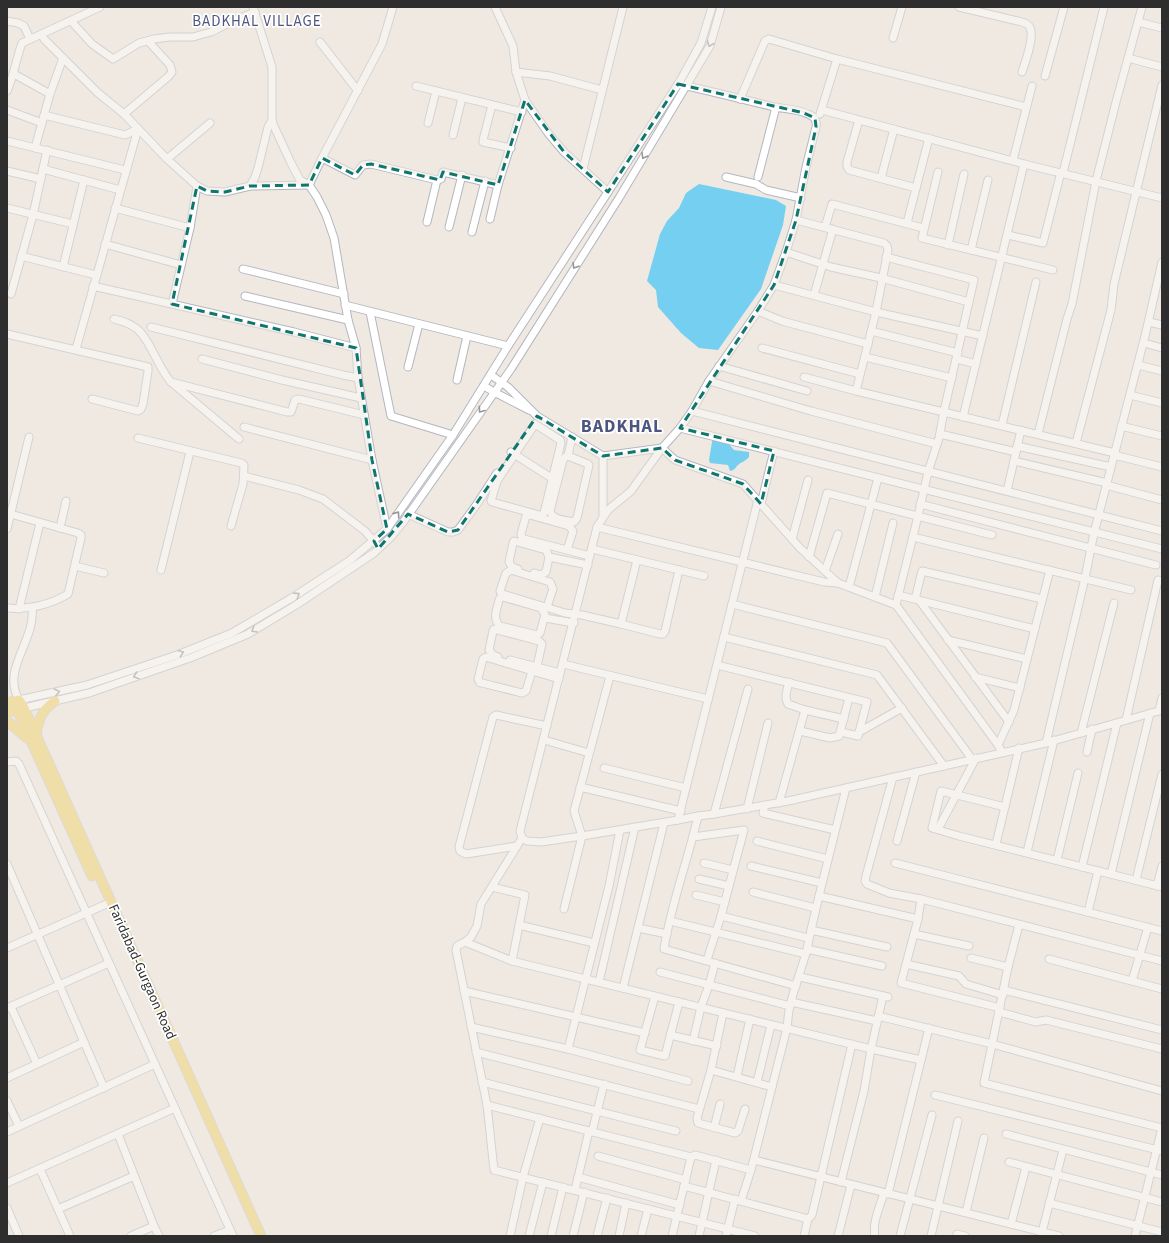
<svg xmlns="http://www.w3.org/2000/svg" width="1169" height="1243" font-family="'Source Sans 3',sans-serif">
<rect width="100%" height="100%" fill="#efe9e1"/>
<g fill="#75cff0">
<polygon points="699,184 776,200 786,206 783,225 761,289 718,350 699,348 681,333 658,307 656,290 647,281 660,234 667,221 679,208 686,193"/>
<path d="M 713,436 L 727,442 L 734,450 L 749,452 L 749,457 C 746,461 741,462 738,465 C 735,468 735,470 730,471 L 728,465 L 710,463 L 709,460 Z"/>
</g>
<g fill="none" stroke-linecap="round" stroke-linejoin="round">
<g stroke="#b4b7c1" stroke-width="9">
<g id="minor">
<polyline points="253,7 272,67 272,120 273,124 291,163 300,180 309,185 317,197 326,215 334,238 348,320 356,348 358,378 372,460 387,529"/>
<polyline points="495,7 513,46 516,72 525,100 548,133 564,152 608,192"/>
<path d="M 959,7 L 1018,21 C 1022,22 1027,23 1029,26 C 1036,35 1025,62 1022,72"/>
<polyline points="7,21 18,23 24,26 30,39"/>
<polyline points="71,21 92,44 113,59 139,43 154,39 170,37 193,37 211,32 231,22 255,12"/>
<polyline points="1138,22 1162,28"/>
<polyline points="42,34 44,39 98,93 124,114 167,159 197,186 207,191 225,192 250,186 309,185 322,158 382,44 393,7"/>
<polyline points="893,38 902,7"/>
<polyline points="320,42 358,91"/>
<polyline points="1128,58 1162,67"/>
<polyline points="516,72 550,76 602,90"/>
<polyline points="14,74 50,94"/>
<polyline points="1045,76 1064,7"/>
<path d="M 678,84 C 710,91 742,99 774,107 C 785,109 799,109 810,115 C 815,117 817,121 816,127 L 806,167 L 796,220 L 786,252 L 774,285 L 758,311 L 709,381 L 692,411 L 680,428 L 662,448 L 631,491 L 608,510 L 597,527 L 520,831 L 522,838 L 527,841 L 541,842 L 582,836 L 678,820 L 698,816 L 714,814 L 788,801 L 1046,743 L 1162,710"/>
<polyline points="416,86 522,112"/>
<path d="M 7,91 C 14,76 16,59 22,43 L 100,7"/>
<polyline points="740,99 765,41 769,39 837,59 1026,107"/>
<polyline points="492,105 483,140 483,142 511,148"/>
<polyline points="7,110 42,123"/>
<polyline points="822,110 1024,164 1162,198"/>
<polyline points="124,114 169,76 172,72 170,65 148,41"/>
<polyline points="820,114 837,59"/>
<polyline points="44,115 125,135 138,129"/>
<polyline points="859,120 847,162 847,166 849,170 916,188"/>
<polyline points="428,123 436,91"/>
<polyline points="453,135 462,98"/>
<polyline points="7,141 125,170"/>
<polyline points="35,148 50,94 63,58"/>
<polyline points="322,158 355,175 363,165 371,164 437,180 441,179 443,172 498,185"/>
<polyline points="167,159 210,123"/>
<polyline points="1013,160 1032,86"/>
<polyline points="43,169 120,190"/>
<polyline points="583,169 623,7"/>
<polyline points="7,171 41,179"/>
<polyline points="938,172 922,238 1053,270"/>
<polyline points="1063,173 1104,7"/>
<polyline points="726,177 756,184 766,190 801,198"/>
<polyline points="758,177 776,107"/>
<polyline points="881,178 894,129"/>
<polyline points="250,186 255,177 258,168 268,127 272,120"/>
<polyline points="7,208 73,224"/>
<polyline points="115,208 190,228"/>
<polyline points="490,219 498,185 525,100"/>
<polyline points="796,220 884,243 887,246 888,250 876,312 856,391"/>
<polyline points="427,222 437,180"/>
<polyline points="907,223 929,138"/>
<polyline points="449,227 462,175"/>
<polyline points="825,227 832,204 923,228"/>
<polyline points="472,232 485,181"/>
<polyline points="1008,235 1043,243 1061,172"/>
<polyline points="105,244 181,265"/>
<polyline points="948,245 964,174"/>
<polyline points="971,250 988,180"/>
<polyline points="786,252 831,267 881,278 969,302"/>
<polyline points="21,256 96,275"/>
<polyline points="886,257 974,280 944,411 939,438 928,472 918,516 896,605"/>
<polyline points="63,267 84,180"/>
<polyline points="243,269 344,294"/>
<polyline points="774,285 876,312 983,336"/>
<polyline points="93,286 294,332 356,348"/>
<polyline points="11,294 33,215 47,150"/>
<polyline points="814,295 833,229"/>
<polyline points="245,296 348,320"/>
<polyline points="172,304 190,228 197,186"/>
<polyline points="345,305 508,346"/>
<polyline points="758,311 782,321 868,344"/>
<polyline points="370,312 391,416 453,435"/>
<path d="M 114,319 C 122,321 130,323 137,329 C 150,339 158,368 171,382 L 239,439"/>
<polyline points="1149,322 1162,325"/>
<polyline points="151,327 343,375 358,378"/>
<polyline points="871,331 958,353"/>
<polyline points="7,334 148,367 148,371 143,404 141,409 138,411 92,399"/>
<polyline points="1144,343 1162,348"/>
<polyline points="762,348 860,374"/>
<polyline points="76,349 138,129"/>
<polyline points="865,357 952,378"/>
<polyline points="202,359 282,380 361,398"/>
<polyline points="957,359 976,364"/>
<polyline points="1138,365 1162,371"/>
<polyline points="719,366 807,391"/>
<polyline points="408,367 419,324"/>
<polyline points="491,375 508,387 537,416 603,456 662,448 675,460 743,484 800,548 838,583 896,605 998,745 1002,752"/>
<polyline points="804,377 856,391 1115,453"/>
<polyline points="457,380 467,336"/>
<polyline points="709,381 811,411 937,444"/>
<polyline points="171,382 287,412 291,412 295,400 299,399 364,415"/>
<polyline points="484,386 494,392 529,410"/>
<polyline points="1130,395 1162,403"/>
<polyline points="692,411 1162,531"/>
<polyline points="963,417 1024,164"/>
<polygon points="535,424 560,440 561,443 544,513 542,515 539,515 492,502 491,501 497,481"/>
<polyline points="1002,425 1036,282"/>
<polyline points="1121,426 1162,436"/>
<polyline points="244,427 372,460"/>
<polyline points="680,428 1162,549"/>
<polyline points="940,434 1016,452"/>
<polyline points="1038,434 1067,319 1072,304 1096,181 1116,102 1142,7"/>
<polyline points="138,438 241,463 244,465 243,484 231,526"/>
<polyline points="1076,443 1111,310 1114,284 1162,85"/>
<polyline points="1017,446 1111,467"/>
<polyline points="511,452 553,479"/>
<polyline points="1114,455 1162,467"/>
<path d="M 568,456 L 588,464 L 589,465 L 577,518 L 574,522 C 565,520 552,520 550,511 L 563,460 L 565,457 L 568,456 L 572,437"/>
<polyline points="603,456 603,516"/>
<polyline points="1014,461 1107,483"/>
<polyline points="244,476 299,490 323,499 365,531 376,544"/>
<polyline points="1106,485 1162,500"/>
<polyline points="1007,491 1021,430"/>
<polyline points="761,504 774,451"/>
<polyline points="920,504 1156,565"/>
<path d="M 7,513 L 78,533 L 81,535 L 81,538 L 68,594 C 50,605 27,610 7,608"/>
<polyline points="408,514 448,532 453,532 458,530 477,504 497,473"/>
<polyline points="597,527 824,582 838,583"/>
<polyline points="60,528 66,501"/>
<polyline points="7,529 29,437"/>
<polyline points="913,537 1131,590"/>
<polyline points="792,539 808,480"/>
<polyline points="592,549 704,576"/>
<polyline points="567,550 573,531 569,526 530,515 526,516 521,534 522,538 524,539 590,556"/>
<polyline points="809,557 827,493 992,535"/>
<polyline points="75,566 104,573"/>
<polyline points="518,569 512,567 509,562 513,543 514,541 546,550 549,557 588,565"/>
<polyline points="161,570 190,452"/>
<polyline points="825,571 838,534"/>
<polyline points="534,573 541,575 546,572 549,557"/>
<polyline points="849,587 878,478"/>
<polyline points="898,595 1035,629"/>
<path d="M 503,597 L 541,608 L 545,615 L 540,633 L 537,635 L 500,626 C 492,619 497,609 499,600 L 500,598 Z"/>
<polyline points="875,597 893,523"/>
<polyline points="915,599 922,571 1042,599"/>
<polyline points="919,600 1009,722"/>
<polyline points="732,604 887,643 972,759"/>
<polyline points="547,607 553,589 550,582 511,570 506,573 500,591 501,594 506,595 565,613 582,615 621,624 660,634 663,634 665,631 679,570"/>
<path d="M 32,608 C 36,641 1,668 19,700 L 87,685 L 177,655 L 232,633 L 290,599 L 349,561 L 387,529 L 453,435 L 508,346 L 680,81 L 701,43 L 712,7"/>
<polyline points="19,609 40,523"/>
<polyline points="545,618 574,623"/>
<polyline points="621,624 637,560"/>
<polyline points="724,637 877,675 944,766"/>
<polyline points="948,640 1027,659"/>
<polyline points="498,657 493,655 489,650 493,631 494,629 539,641 542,644 537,666"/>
<polyline points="510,660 560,673"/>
<polyline points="563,664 708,699"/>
<polyline points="717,665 867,702 858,736 841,732"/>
<polyline points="532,671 526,691 522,693 482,683 480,683 478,679 483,659 486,657 559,679"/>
<polyline points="975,677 1020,688"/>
<path d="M 789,682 C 787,690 784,697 788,704 L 805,710 L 844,719"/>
<polyline points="24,708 89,693 190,658 248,634 296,605 374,553 391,537 404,521 511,369 619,198 710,46 721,7"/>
<polyline points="1159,711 1162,698"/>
<polyline points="1126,720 1158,580 1162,581"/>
<polyline points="800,731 830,738 839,736 849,698"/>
<polyline points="859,732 902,708"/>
<polyline points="1081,733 1114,603"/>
<polyline points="544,740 589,753"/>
<polyline points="1046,743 1085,578 1094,533 1145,336 1162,262"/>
<polyline points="998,745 1014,710 1050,570"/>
<polyline points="1087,752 1092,729"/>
<polyline points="7,762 16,761 19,764 233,1236"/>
<polyline points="604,768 686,788"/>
<polyline points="893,777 866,876 865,881 867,884 889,893 921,899 1162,961"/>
<polyline points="580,787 681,811"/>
<polyline points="779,803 805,710"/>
<polyline points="765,805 763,813 835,830"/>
<polyline points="1005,807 941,791 932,828 959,836 1162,887"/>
<polyline points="747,809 768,723"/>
<polyline points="714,814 748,689"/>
<path d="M 698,816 C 688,860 671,904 664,949 L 796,986"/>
<polyline points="678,820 758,500"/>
<polyline points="938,829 976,758"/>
<polyline points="693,837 744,830 721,916 707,960"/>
<polyline points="522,838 481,904 477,926 471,937 465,942 457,946 456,950 487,1105 494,1170 755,1236"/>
<polyline points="757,841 828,859"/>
<polyline points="897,841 916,772"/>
<polyline points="996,844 1019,748"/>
<polyline points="517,846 466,854 460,851 459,847 493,717 496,715 547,726"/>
<polyline points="1027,852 1054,740"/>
<polyline points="1057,860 1078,773"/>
<polyline points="704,863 733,870"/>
<polyline points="895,863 1162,931"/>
<polyline points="7,864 104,1088"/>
<polyline points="751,866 822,883"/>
<polyline points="1082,867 1117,723"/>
<polyline points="1111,874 1150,713"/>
<polyline points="699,879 729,886"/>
<polyline points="1136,880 1162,774"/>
<polyline points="1157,886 1162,866"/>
<polyline points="492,887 525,895 512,961"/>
<polyline points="753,892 815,908"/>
<polyline points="696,895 725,902"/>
<polyline points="819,896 846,788"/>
<polyline points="921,899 918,919 901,983 1000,1008"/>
<polyline points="564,909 582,836 574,811 610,676"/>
<polyline points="1088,912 1098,871"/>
<polyline points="721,916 808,938"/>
<polyline points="670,921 806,954"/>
<polyline points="519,925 594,943"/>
<polyline points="1019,925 1008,967 984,1083 1162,1128"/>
<polyline points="638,928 667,934"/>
<polyline points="811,930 819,896 918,919"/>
<polyline points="914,934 969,946"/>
<polyline points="465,942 512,961 871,1049 921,1060"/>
<polyline points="7,948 111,902"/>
<polyline points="971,958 1008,967"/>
<polyline points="1049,959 1162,989"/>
<polyline points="906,964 959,976 966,984 1003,995"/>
<polyline points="882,966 807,949 811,930 887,947"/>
<polyline points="660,972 790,1006"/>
<polyline points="800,977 888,997"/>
<polyline points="1132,981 1148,927"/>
<polyline points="599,982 635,827"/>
<polyline points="623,988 664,823"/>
<polyline points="1004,990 1162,1030"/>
<polyline points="464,991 645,1033"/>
<polyline points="655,996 640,1050 665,1056 679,1002"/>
<polyline points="791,1002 877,1021"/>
<polyline points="11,1007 37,1064"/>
<polyline points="7,1008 109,963"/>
<polyline points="999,1012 1036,1022 1046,1020 1162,1049"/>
<polyline points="723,1013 711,1070 697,1118 698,1123 735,1133 738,1131 745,1109"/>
<polyline points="878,1016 992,1044 1162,1091"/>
<polyline points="471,1027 568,1049 688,1081"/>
<polyline points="670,1035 717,1046"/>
<polyline points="693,1041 701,1007 709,985 715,963"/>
<polyline points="568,1049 609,886 620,830"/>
<polyline points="476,1052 699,1109"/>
<polyline points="711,1070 772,1087"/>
<polyline points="737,1076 750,1019"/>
<polyline points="7,1078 84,1042"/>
<polyline points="482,1082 676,1131"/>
<polyline points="757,1082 771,1025"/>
<polyline points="935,1095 1162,1151"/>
<polyline points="7,1101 19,1126"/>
<polyline points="487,1105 691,1157"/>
<polyline points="714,1128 720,1104"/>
<polyline points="7,1132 155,1064"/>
<polyline points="592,1132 604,1084"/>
<polyline points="118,1134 154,1226 159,1236"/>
<polyline points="1006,1134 1162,1175"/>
<polyline points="598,1156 686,1180"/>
<polyline points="754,1160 1059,1236"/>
<polyline points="1009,1162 1162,1202"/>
<polyline points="40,1169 70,1236"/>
<polyline points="578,1177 680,1205"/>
<polyline points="841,1182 864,1091 871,1049 883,996"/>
<polyline points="7,1183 175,1108"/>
<polyline points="684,1186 808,1219"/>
<polyline points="575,1190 589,1131"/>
<polyline points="888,1194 929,1028"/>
<path d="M 741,1201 L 751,1170 L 787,1028 C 788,1021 788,1013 790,1006 C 794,987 802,969 807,949"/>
<polyline points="1049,1203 1162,1232"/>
<polyline points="7,1208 19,1236"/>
<polyline points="58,1209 134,1176"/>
<polyline points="966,1212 984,1138"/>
<polyline points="1011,1224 1026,1167"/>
<polyline points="1042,1232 1063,1150"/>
<polyline points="957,1234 965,1236"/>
<polyline points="131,1236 154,1226"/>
<polyline points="214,1236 230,1230"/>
<polyline points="510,1236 523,1177 540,1118"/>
<polyline points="529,1236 543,1182"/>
<polyline points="551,1236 563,1187"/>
<polyline points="573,1236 584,1192"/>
<polyline points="597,1236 607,1198"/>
<polyline points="619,1236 626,1203"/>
<polyline points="641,1236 648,1209"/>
<polyline points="672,1236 691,1157 695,1155 751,1170"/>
<polyline points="699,1236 716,1160"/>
<polyline points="726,1236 735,1199"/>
<polyline points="804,1236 808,1219 812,1215 852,1044"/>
<polyline points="838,1236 851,1185"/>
<path d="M 875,1236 C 872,1223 880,1206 884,1193"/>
<polyline points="900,1236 932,1115"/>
<polyline points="931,1236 958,1121"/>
<polyline points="1135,1236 1162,1128"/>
</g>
</g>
<g stroke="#c9c9c9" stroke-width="11">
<g id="major">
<polyline points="13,701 92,876"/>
<polyline points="7,703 19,700 24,708 261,1236"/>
<polyline points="7,712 23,709"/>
<polyline points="7,721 27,738"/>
<path d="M 36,735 C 38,720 42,710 55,701"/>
</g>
</g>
<use href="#minor" stroke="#fff" stroke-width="7"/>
<use href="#major" stroke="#f2d163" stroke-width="9"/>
</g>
<defs><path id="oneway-chevron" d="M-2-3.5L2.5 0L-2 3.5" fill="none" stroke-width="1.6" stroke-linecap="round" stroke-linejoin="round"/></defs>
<g stroke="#969696">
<use href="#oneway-chevron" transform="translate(710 44) rotate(112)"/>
<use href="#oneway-chevron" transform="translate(644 156) rotate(121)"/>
<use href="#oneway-chevron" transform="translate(575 266) rotate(122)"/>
<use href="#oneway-chevron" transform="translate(481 410) rotate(126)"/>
<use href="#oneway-chevron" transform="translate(397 514) rotate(-55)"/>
<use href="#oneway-chevron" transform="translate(297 595) rotate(-33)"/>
<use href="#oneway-chevron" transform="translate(254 630) rotate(149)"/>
<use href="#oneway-chevron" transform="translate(181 653) rotate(-21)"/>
<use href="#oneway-chevron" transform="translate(136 676) rotate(161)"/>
<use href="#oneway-chevron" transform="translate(57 692) rotate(-13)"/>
</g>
<path d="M0 0H1169V1243H0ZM 678,84 L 804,113 L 815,118 L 816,127 L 796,220 L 774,285 L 680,428 L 774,451 L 761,504 L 743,484 L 675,460 L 662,448 L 603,456 L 537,416 L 458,530 L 448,532 L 408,514 L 378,549 L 374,541 L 387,529 L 372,460 L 356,348 L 172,304 L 197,186 L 207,191 L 225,192 L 250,186 L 309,185 L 322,158 L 355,175 L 363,165 L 371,164 L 440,180 L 443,172 L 498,185 L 525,100 L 564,152 L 608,192 Z" fill="#efe9e1" fill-opacity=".55" fill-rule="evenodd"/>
<path fill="none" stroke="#0f766e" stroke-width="3" stroke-dasharray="8 5" stroke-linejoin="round" d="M 678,84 L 804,113 L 815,118 L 816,127 L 796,220 L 774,285 L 680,428 L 774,451 L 761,504 L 743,484 L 675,460 L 662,448 L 603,456 L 537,416 L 458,530 L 448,532 L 408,514 L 378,549 L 374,541 L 387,529 L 372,460 L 356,348 L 172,304 L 197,186 L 207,191 L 225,192 L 250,186 L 309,185 L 322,158 L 355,175 L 363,165 L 371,164 L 440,180 L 443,172 L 498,185 L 525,100 L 564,152 L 608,192 Z"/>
<g text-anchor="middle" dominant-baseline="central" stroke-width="3.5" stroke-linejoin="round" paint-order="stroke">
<g font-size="14" fill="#2e2e2e" stroke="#fff">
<text transform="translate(142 972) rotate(66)">Faridabad-Gurgaon Road</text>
</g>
<g font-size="15" letter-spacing="1" fill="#4d5680" stroke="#fff">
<text x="257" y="21">BADKHAL VILLAGE</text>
</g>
<g font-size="18" font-weight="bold" letter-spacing="1" fill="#4d5680" stroke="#fff">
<text x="622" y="426">BADKHAL</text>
</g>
</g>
<rect width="1169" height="1243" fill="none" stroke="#2e2e2e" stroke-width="16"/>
</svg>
